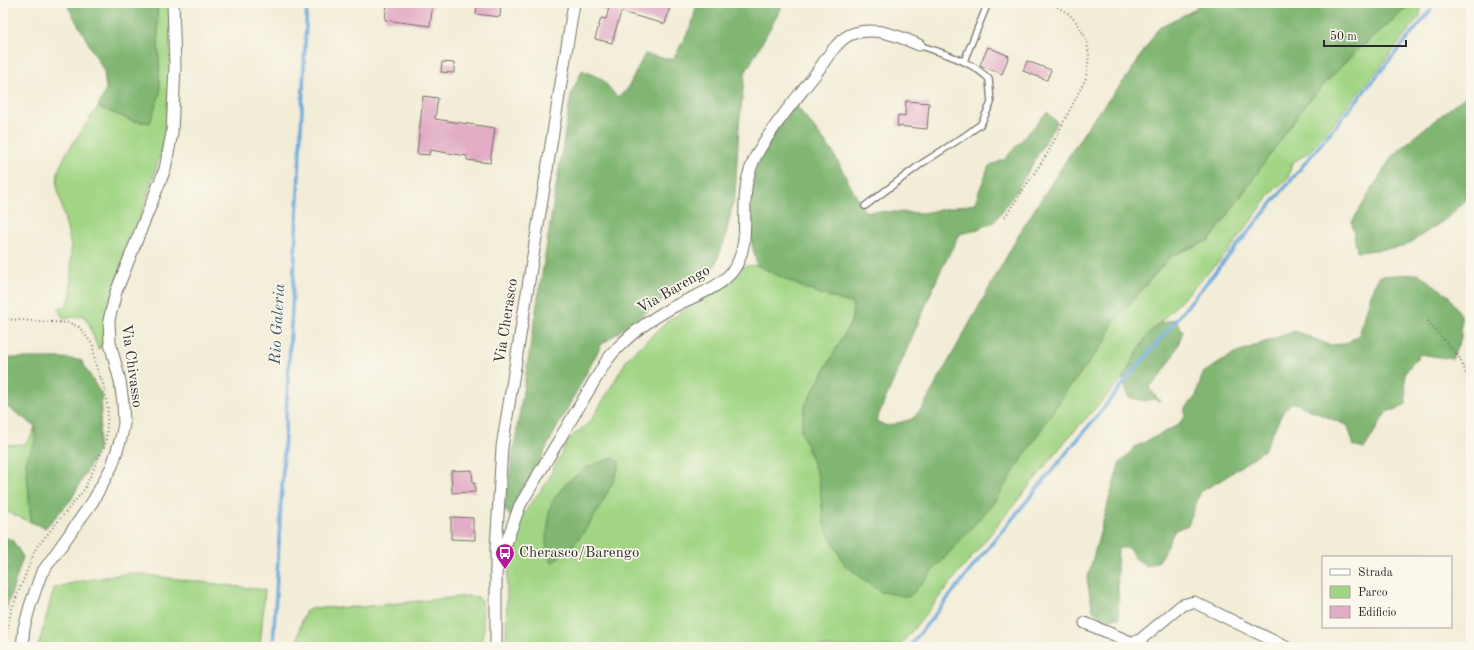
<svg xmlns="http://www.w3.org/2000/svg" width="1474" height="650" font-family="'Old Standard TT',serif">
<rect width="100%" height="100%" fill="#fbf7ec"/>
<filter id="ink" filterUnits="userSpaceOnUse"><feTurbulence type="fractalNoise" baseFrequency=".025" numOctaves="2"/><feDisplacementMap in="SourceGraphic" scale="8" xChannelSelector="R" yChannelSelector="G"/><feConvolveMatrix kernelMatrix="1 2 1 2 8 2 1 2 1" color-interpolation-filters="sRGB"/></filter>
<filter id="wash" filterUnits="userSpaceOnUse"><feTurbulence type="fractalNoise" baseFrequency=".012" numOctaves="4" result="noise"/><feDisplacementMap in="SourceGraphic" scale="16" xChannelSelector="R" yChannelSelector="G"/><feGaussianBlur stdDeviation="0.9" result="paint"/><feColorMatrix in="noise" values="0 0 0 0 0 0 0 0 0 0 0 0 0 0 0 0 0 1.4 0 .05"/><feComposite in="paint" operator="in"/></filter>
<g filter="url(#wash)">
<rect width="100%" height="100%" fill="#f2edd7"/>
<g fill="#a1d584" stroke="#668058">
<polygon points="157,3 170,3 171,102 166,137 133,240 106,315 103,346 98,349 89,324 84,316 63,318 58,309 66,306 71,295 71,246 57,186 58,171 67,152 98,107 133,121 160,93"/>
<polygon points="1411,4 1421,8 1420,16 1381,66 1310,151 1292,163 1288,178 1274,190 1226,254 1146,337 1123,378 1068,438 899,647 506,647 507,581 515,525 547,482 569,439 591,421 628,358 669,320 718,289 738,267 757,265 806,289 853,304 852,320 805,406 801,430 819,479 824,525 1066,391 1106,341 1112,324 1171,256 1210,240 1305,105 1348,59"/>
<polygon points="35,426 36,442 26,460 31,522 3,510 3,443 11,445 25,444 32,435"/>
<polygon points="129,573 265,590 260,647 38,647 54,588 77,582"/>
<polygon points="469,596 478,597 482,602 483,606 482,615 484,628 481,647 296,647 301,623 305,612 312,608 360,607"/>
</g>
<g fill="#80b672" stroke="#56704e">
<polygon points="66,3 157,3 160,93 150,123 133,121 98,107 106,89 104,71"/>
<polygon points="697,3 784,3 745,73 739,126 735,194 724,242 714,268 677,290 602,344 546,448 513,519 504,509 571,95 582,70 602,79 617,97 627,90 645,54 673,60 692,24"/>
<polygon points="1198,3 1412,3 1348,59 1305,105 1210,240 1171,256 1160,268 1112,324 1106,341 1066,391 993,504 909,597 881,592 845,565 824,525 819,479 801,430 805,406 852,320 853,304 806,289 757,265 749,231 754,174 767,143 796,105 832,151 864,211 922,213 974,204 989,166 1005,159 1047,112 1057,122 1017,190 994,222 973,231 960,234 940,272 876,421 887,426 912,419 923,407 1022,229 1092,120 1127,77 1159,27 1196,9"/>
<polygon points="1471,92 1471,195 1446,219 1404,247 1357,252 1352,222 1391,158 1415,136"/>
<polygon points="1419,274 1448,295 1461,315 1461,338 1452,359 1420,354 1405,373 1406,404 1399,409 1387,411 1364,449 1354,446 1348,426 1292,402 1283,412 1264,450 1223,479 1201,491 1188,525 1175,530 1159,561 1147,566 1135,558 1129,548 1118,548 1117,568 1119,618 1106,619 1093,611 1087,580 1119,464 1135,447 1178,425 1185,416 1185,408 1196,396 1203,373 1235,353 1295,331 1329,345 1345,344 1359,335 1374,285 1380,276"/>
<path d="M 1175,319 L 1183,331 C 1175,355 1167,370 1149,388 L 1160,401 L 1152,399 L 1144,401 L 1128,397 L 1123,378 L 1146,337 L 1158,324 Z"/>
<polygon points="3,356 8,358 63,358 81,360 102,396 98,450 71,500 45,528 31,522 26,460 35,442 35,426 3,404"/>
<path d="M 614,458 L 620,463 L 613,482 L 596,514 L 578,540 L 552,563 C 545,551 545,540 548,527 C 549,521 548,514 550,508 C 556,489 578,471 596,464 C 602,461 608,460 614,458 Z"/>
<polygon points="3,536 13,541 23,557 6,610 3,630"/>
</g>
<g fill="none" stroke-linecap="round" stroke-linejoin="round">
<g stroke="#6aa8dc" stroke-width="3.5">
<polyline points="273,647 296,236 307,3"/>
<polyline points="909,647 980,558 1431,10"/>
</g>
</g>
<g id="blocks">
<g fill="#e1acc4">
<polygon points="387,3 433,3 430,26 385,20"/>
<polygon points="477,3 501,3 500,17 476,14"/>
<polygon points="600,3 671,3 665,24 621,12 612,43 595,39 601,18 606,19 609,8 599,6"/>
<polygon points="988,47 1009,56 1002,74 980,65"/>
<polygon points="1027,61 1051,70 1047,80 1023,71"/>
<polygon points="442,62 454,63 454,73 441,72"/>
<polygon points="423,96 438,98 435,119 495,128 490,163 467,160 467,156 430,150 429,155 417,154"/>
<polygon points="906,101 929,103 927,129 897,126 898,115 905,116"/>
<polygon points="472,470 473,484 475,483 475,492 452,493 451,471"/>
<polygon points="451,517 473,518 473,531 475,531 475,540 451,539"/>
</g>
</g>
</g>
<g filter="url(#ink)">
<use href="#blocks" fill-opacity="0" stroke="#716f67" stroke-width="1"/>
<g fill="none" stroke-linecap="round" stroke-linejoin="round">
<g stroke="#716f67" stroke-width="8">
<g id="service">
<polyline points="964,61 988,3"/>
<path d="M 865,206 L 921,164 L 966,135 L 981,124 L 991,103 L 989,79 C 970,60 944,54 919,45"/>
</g>
</g>
<g stroke="#716f67" stroke-width="13">
<g id="minor">
<path d="M 496,571 L 520,505 L 607,360 C 625,337 647,321 673,307 C 693,296 720,289 734,269 C 752,243 740,206 748,177 C 751,166 755,156 761,147 C 776,122 796,99 814,76 C 822,66 828,54 837,45 C 842,39 848,35 855,33 C 877,27 899,36 919,45"/>
<polyline points="1085,623 1131,642 1140,640 1182,605 1194,602 1286,647"/>
<polyline points="22,647 24,628 30,606 41,574 93,501 112,466 121,438 124,424 123,403 120,381 110,343 109,320 116,292 165,169 172,133 175,66 173,3"/>
<polyline points="496,647 496,549 502,447 574,3"/>
</g>
</g>
<g stroke="#716f67" stroke-width="2" stroke-dasharray="1 3" stroke-linecap="butt">
<polyline points="1005,217 1049,151 1086,78 1089,56 1087,41 1078,24 1069,14 1051,3"/>
<polyline points="3,319 70,323 79,327 93,345 95,363 104,387 108,409 106,442 84,490 36,548 11,611 4,647"/>
<polyline points="1428,321 1459,357 1467,376 1471,379"/>
</g>
<use href="#service" stroke="#fff" stroke-width="5.5"/>
<use href="#minor" stroke="#fff" stroke-width="11"/>
</g>
</g>
<defs>
<g id="bus-pin" transform="scale(1)"><path d="M0 17L-7.5 6A9.5 9.5 0 1 1 7.5 6Z" fill="#b5179e" stroke="#fbf7ec"/><path d="M-5-6H5V4H4V6H2V4H-2V6H-4V4H-5ZM-3.5-4V0h7V-4ZM-3.5 1.2v1.5H-2V1.2ZM2 1.2v1.5H3.5V1.2Z" fill="#fff"/></g>
</defs>
<g fill-rule="evenodd">
<use href="#bus-pin" x="505" y="553"/>
</g>
<g text-anchor="middle" dominant-baseline="central" stroke-width="3.5" stroke-linejoin="round" paint-order="stroke">
<g font-size="15" fill="#2b2b2b" stroke="#fbf7ec">
<text transform="translate(674 290) rotate(-30)">Via Barengo</text>
<text transform="translate(507 321) rotate(-81)">Via Cherasco</text>
<text transform="translate(131 366) rotate(82)">Via Chivasso</text>
</g>
<g font-size="15" fill="#2b2b2b" stroke="#fbf7ec" text-anchor="start">
<text x="519" y="553">Cherasco/Barengo</text>
</g>
<g font-size="16" font-style="italic" fill="#415769" stroke="#fbf7ec">
<text transform="translate(278 324) rotate(-87)">Rio Galeria</text>
</g>
</g>
<rect width="1474" height="650" fill="none" stroke="#fbf7ec" stroke-width="16"/>
<rect x="1322" y="556" width="130" height="72" fill="#fbf7ec" stroke="#a8a59f"/>
<rect x="1330" y="569" width="20" height="6" fill="#ffffff" stroke="#a8a59f"/>
<text x="1358" y="576" font-size="12" fill="#2b2b2b">Strada</text>
<rect x="1330" y="586" width="20" height="12" fill="#a1d584" stroke="#a8a59f"/>
<text x="1358" y="596" font-size="12" fill="#2b2b2b">Parco</text>
<rect x="1330" y="606" width="20" height="12" fill="#e1acc4" stroke="#a8a59f"/>
<text x="1358" y="616" font-size="12" fill="#2b2b2b">Edificio</text>
<path d="M1324 40v6h82v-6" fill="none" stroke="#2b2b2b" stroke-width="2"/>
<text x="1330" y="40" font-size="12" fill="#2b2b2b" stroke="#fbf7ec" stroke-width="3" paint-order="stroke">50 m</text>
</svg>
